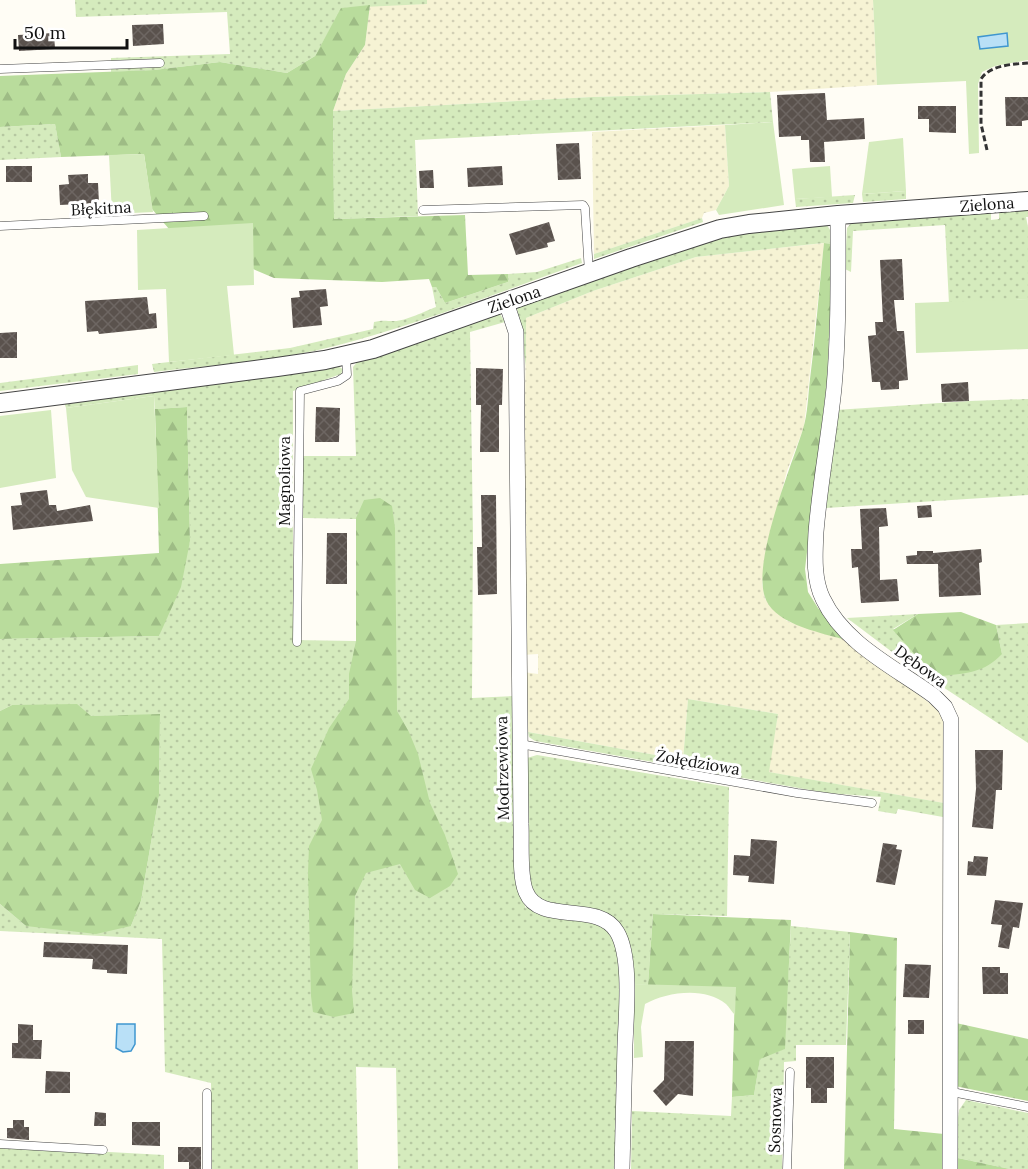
<svg xmlns="http://www.w3.org/2000/svg" width="1028" height="1169" font-family="Lora,serif">
<defs>
<pattern id="farmland-dots" width="8" height="8" patternUnits="userSpaceOnUse" patternTransform="scale(1.5)"><rect width="8" height="8" fill="#f6f3d4"/><path d="M2 2h.1M6 6h.1" fill="none" stroke="#d2cfb5" stroke-width="1.8" stroke-linecap="round"/></pattern>
<pattern id="grass-dots" width="8" height="8" patternUnits="userSpaceOnUse" patternTransform="scale(1.5)"><rect width="8" height="8" fill="#d5ebbd"/><path d="M2 2h.1M6 6h.1" fill="none" stroke="#b6c8a1" stroke-width="1.8" stroke-linecap="round"/></pattern>
<pattern id="forest-firs" width="22" height="20" patternUnits="userSpaceOnUse" patternTransform="scale(1.5)"><rect width="22" height="20" fill="#b9dc9c"/><path d="M5 1l3.5 6h-7zM16 11l3.5 6h-7z" fill="#9ebc85"/></pattern>
<pattern id="building-cross-hatch" width="8" height="8" patternUnits="userSpaceOnUse" patternTransform="scale(1.5)"><rect width="8" height="8" fill="#5a524d"/><path d="M0 0l8 8M0 8l8-8" fill="none" stroke="#6d6662"/></pattern>
</defs>
<rect width="100%" height="100%" fill="#fffdf5"/>
<g fill="url(#farmland-dots)">
<polygon points="427,0 873,0 877,85 770,92 592,97 333,111 346,74 365,45 370,5 427,4"/>
<polygon points="725,125 729,186 716,210 704,213 702,218 594,254 592,132"/>
<polygon points="824,243 804,427 787,471 768,542 762,584 765,599 787,621 849,641 941,712 948,742 944,803 768,772 778,714 688,699 683,760 528,732 523,727 523,672 538,674 538,654 522,655 526,318 593,291 696,257"/>
</g>
<g fill="url(#grass-dots)">
<polygon points="75,0 427,0 427,4 342,8 315,56 287,73 220,62 154,70 111,72 111,58 230,54 227,12 76,17"/>
<polygon points="770,92 773,122 415,140 418,216 334,219 333,111 592,97"/>
<polygon points="55,124 61,157 0,160 0,127"/>
<polygon points="906,191 906,199 863,202 862,194"/>
<polygon points="855,195 853,203 796,207 795,199"/>
<polygon points="1028,208 1028,217 1026,217 1028,227 1028,299 949,304 945,225 853,231 851,272 845,269 847,228 851,223 991,213 991,220 999,219 999,211"/>
<polygon points="702,218 703,222 594,259 594,254"/>
<polygon points="826,224 831,231 833,244 823,243 696,257 593,291 526,318 526,366 517,308 521,302 710,240 761,231"/>
<path d="M 581,258 L 582,263 C 500,292 419,324 335,346 C 276,361 214,365 154,372 L 152,364 L 290,348 L 373,329 L 374,322 C 382,320 386,321 393,321 C 404,322 425,311 436,307 L 432,287 L 436,287 L 445,303 L 508,282 L 508,274 L 537,272 Z"/>
<polygon points="500,314 505,322 470,332 473,536 472,698 514,696 518,884 526,909 530,890 527,758 537,755 729,787 727,916 653,914 648,985 634,984 617,1169 398,1169 396,1068 356,1067 358,1169 212,1169 211,1083 165,1072 162,939 0,931 0,904 26,926 131,926 141,901 159,796 160,715 90,716 12,705 0,711 0,639 159,636 190,541 187,407 155,409 154,396 66,408 64,402 339,367 343,369 341,374 293,391 293,640 356,641 356,519 303,518 302,456 356,456 353,367 359,360"/>
<polygon points="138,365 138,374 0,391 0,383"/>
<polygon points="1028,399 1028,495 826,508 836,410 969,401"/>
<polygon points="918,614 893,629 1002,654 996,625 1028,623 1028,743 908,664 847,618"/>
<polygon points="688,699 778,714 769,772 944,803 943,817 898,809 896,814 878,811 881,797 827,793 535,741 529,737 528,732 683,760"/>
<polygon points="791,926 850,932 846,1045 796,1045 796,1061 784,1062 782,1169 631,1169 632,1111 731,1116 732,1097 754,1095 760,1058 784,1049"/>
<polygon points="966,1100 1028,1113 1028,1169 1010,1169 953,1157 959,1110"/>
<polygon points="0,1146 164,1155 164,1169 0,1169"/>
</g>
<g fill="url(#forest-firs)">
<polygon points="370,5 365,45 346,74 333,111 334,219 465,215 468,275 508,274 508,282 445,303 436,287 432,287 429,279 382,282 274,278 253,269 253,224 169,229 152,209 144,154 61,157 55,124 0,127 0,76 154,70 220,62 287,73 315,56 341,8"/>
<path d="M 824,243 L 833,244 L 827,381 L 805,569 L 808,592 L 818,608 L 849,641 C 824,633 778,626 766,600 C 750,565 792,465 803,429 C 808,413 808,395 810,379 C 816,334 819,288 824,243 Z"/>
<polygon points="187,407 190,541 181,587 159,636 0,639 0,564 159,553 155,409"/>
<polygon points="380,498 392,506 395,528 397,711 409,732 418,754 430,803 445,835 458,874 450,886 430,898 415,890 400,864 366,873 355,896 352,991 354,1013 334,1017 313,1012 311,996 308,873 309,846 322,820 317,790 311,769 329,728 349,699 349,674 356,641 356,518 364,500"/>
<path d="M 961,612 L 996,625 L 1002,654 C 984,673 967,673 942,676 L 919,659 L 893,630 L 918,614 Z"/>
<polygon points="77,704 91,716 160,714 159,796 141,901 131,926 96,934 26,926 0,904 0,711 12,705"/>
<polygon points="653,914 791,920 785,1049 760,1059 754,1095 732,1097 735,988 648,985"/>
<polygon points="850,932 897,938 894,1129 944,1134 944,1169 844,1169"/>
<polygon points="956,1023 1028,1039 1028,1101 955,1086"/>
<polygon points="953,1157 1010,1169 953,1169"/>
</g>
<g fill="#d5ebbd">
<polygon points="873,0 1028,0 1028,60 995,66 982,72 978,84 979,153 969,154 966,81 877,85"/>
<polygon points="773,122 784,205 719,215 716,210 729,186 725,125"/>
<polygon points="903,138 906,191 862,194 869,142"/>
<polygon points="144,154 153,212 112,214 109,155"/>
<polygon points="830,166 832,197 795,199 792,169"/>
<polygon points="253,223 254,285 227,286 234,355 169,362 166,289 138,290 137,230"/>
<polygon points="1028,299 1028,349 916,353 915,303"/>
<polygon points="154,396 159,508 86,497 72,470 66,408"/>
<polygon points="51,410 56,478 0,488 0,416"/>
<path d="M 634,984 L 736,987 L 735,1015 C 732,1012 729,1007 726,1004 C 705,986 666,992 645,1004 L 641,1027 L 643,1057 L 634,1058 Z"/>
</g>
<g fill="#b9e0f7" stroke="#3f96cf" stroke-width="1.5">
<polygon points="1007,33 1008,46 980,49 978,37"/>
<polygon points="117,1024 135,1024 135,1044 131,1051 123,1052 116,1048"/>
</g>
<g fill="url(#building-cross-hatch)">
<polygon points="163,24 164,44 133,46 132,25"/>
<polygon points="54,33 55,49 19,51 18,35"/>
<polygon points="825,93 827,120 864,118 865,139 824,142 825,162 810,162 809,140 801,140 801,136 779,137 777,95"/>
<polygon points="1005,97 1028,97 1028,120 1022,121 1022,126 1006,126"/>
<polygon points="918,106 956,106 956,133 929,132 929,119 918,119"/>
<polygon points="579,143 581,179 558,180 556,144"/>
<rect x="6" y="166" width="26" height="16"/>
<polygon points="502,166 503,185 468,187 467,168"/>
<polygon points="433,170 434,188 420,188 419,171"/>
<polygon points="88,174 88,183 98,183 99,203 60,205 59,185 69,184 68,175"/>
<polygon points="549,222 555,241 547,243 548,247 516,255 509,234"/>
<polygon points="902,259 904,300 894,300 897,331 904,331 908,380 899,381 899,389 881,390 880,382 872,382 868,336 876,335 875,322 883,322 880,260"/>
<polygon points="326,289 328,306 320,307 322,325 293,328 291,298 300,297 299,291"/>
<polygon points="147,297 149,314 156,313 157,328 99,334 98,331 87,332 85,301"/>
<polygon points="17,332 17,358 0,358 0,333"/>
<polygon points="476,368 503,369 502,405 499,405 499,452 480,452 481,405 476,405"/>
<polygon points="968,382 969,401 942,402 941,384"/>
<polygon points="316,407 340,408 339,442 315,442"/>
<polygon points="47,490 49,505 56,505 57,511 90,505 93,521 13,530 11,506 22,505 20,493"/>
<polygon points="481,495 496,495 497,594 478,595 477,547 482,547"/>
<polygon points="931,505 932,517 918,518 917,506"/>
<polygon points="886,508 888,526 879,527 880,580 897,579 899,601 861,603 858,567 852,568 851,549 862,549 860,509"/>
<polygon points="327,533 347,533 347,584 326,584"/>
<polygon points="981,549 982,562 979,563 981,595 939,597 938,564 907,564 906,556 917,555 917,551 933,551 933,553"/>
<polygon points="975,750 1003,750 1002,790 996,790 993,829 972,827 976,789"/>
<polygon points="751,839 777,841 774,884 748,882 749,876 733,875 734,855 750,856"/>
<polygon points="883,843 897,845 896,849 902,850 895,885 876,882"/>
<polygon points="974,856 988,857 986,876 967,875 968,861 973,862"/>
<polygon points="995,900 1023,903 1019,928 1013,927 1009,949 998,947 1002,925 991,924"/>
<polygon points="44,942 128,945 127,974 107,973 107,970 92,969 93,959 43,957"/>
<polygon points="905,964 931,965 929,998 903,997"/>
<polygon points="982,967 1000,967 1000,973 1008,973 1008,994 983,994"/>
<rect x="908" y="1020" width="16" height="14"/>
<polygon points="18,1024 33,1025 33,1040 42,1040 41,1059 12,1058 12,1043 18,1043"/>
<polygon points="665,1041 694,1041 693,1096 678,1094 666,1106 653,1091 664,1080"/>
<polygon points="806,1057 834,1057 834,1088 827,1088 827,1103 811,1103 811,1088 806,1088"/>
<polygon points="46,1071 70,1072 70,1093 45,1093"/>
<polygon points="95,1112 106,1113 106,1126 94,1126"/>
<polygon points="13,1120 24,1120 24,1127 29,1127 29,1140 7,1138 7,1128 13,1128"/>
<polygon points="132,1122 160,1122 160,1146 132,1145"/>
<polygon points="178,1147 201,1147 201,1169 189,1169 189,1162 178,1162"/>
</g>
<g fill="none" stroke-linecap="round" stroke-linejoin="round">
<g stroke="#444" stroke-width="9">
<g id="service">
<polyline points="0,69 160,63"/>
<polyline points="423,210 583,205 585,208 589,273"/>
<polyline points="0,226 204,216"/>
<polyline points="297,642 300,391 338,381 347,375 346,356"/>
<polyline points="520,744 797,793 872,803"/>
<polyline points="952,1092 1028,1107"/>
<polyline points="207,1093 207,1169"/>
<polyline points="0,1144 103,1150"/>
<polyline points="787,1169 790,1072"/>
</g>
</g>
<g stroke="#444" stroke-width="16">
<g id="minor">
<path d="M 838,215 C 838,272 839,331 834,388 C 829,436 820,483 816,532 C 815,553 813,579 823,599 C 844,644 896,668 934,696 L 945,707 L 951,720 L 950,1169"/>
<path d="M 506,302 L 516,332 L 521,824 C 522,843 519,876 526,892 C 540,926 598,900 617,932 C 632,957 626,1016 625,1045 C 624,1087 623,1128 622,1169"/>
</g>
</g>
<g stroke="#444" stroke-width="20">
<polyline id="tertiary" points="0,403 277,367 325,360 373,349 631,258 720,229 749,224 838,215 1028,201"/>
</g>
<path stroke="#333" stroke-width="3" stroke-dasharray="6 3" stroke-linecap="butt" d="M 987,150 L 981,124 L 981,79 C 990,65 1013,64 1028,63"/>
<use href="#service" stroke="#fff" stroke-width="8"/>
<use href="#minor" stroke="#fff" stroke-width="15"/>
<use href="#tertiary" stroke="#fff" stroke-width="18"/>
</g>
<g text-anchor="middle" dominant-baseline="central" stroke-width="6" stroke-linejoin="round" paint-order="stroke">
<g font-size="16" fill="#111" stroke="#fff">
<text transform="translate(987 204) rotate(-4)">Zielona</text>
<text transform="translate(101 208) rotate(-3)">Błękitna</text>
<text transform="translate(514 299) rotate(-19)">Zielona</text>
<text transform="translate(284 481) rotate(-90)">Magnoliowa</text>
<text transform="translate(921 666) rotate(36)">Dębowa</text>
<text transform="translate(698 762) rotate(10)">Żołędziowa</text>
<text transform="translate(502 768) rotate(-91)">Modrzewiowa</text>
<text transform="translate(775 1120) rotate(-88)">Sosnowa</text>
</g>
</g>
<path d="M15 39v9h112v-9" fill="none" stroke="#111111" stroke-width="3"/>
<text x="24" y="39" font-size="18" fill="#111111" stroke="#ffffff" stroke-width="4.5" paint-order="stroke">50 m</text>
</svg>
